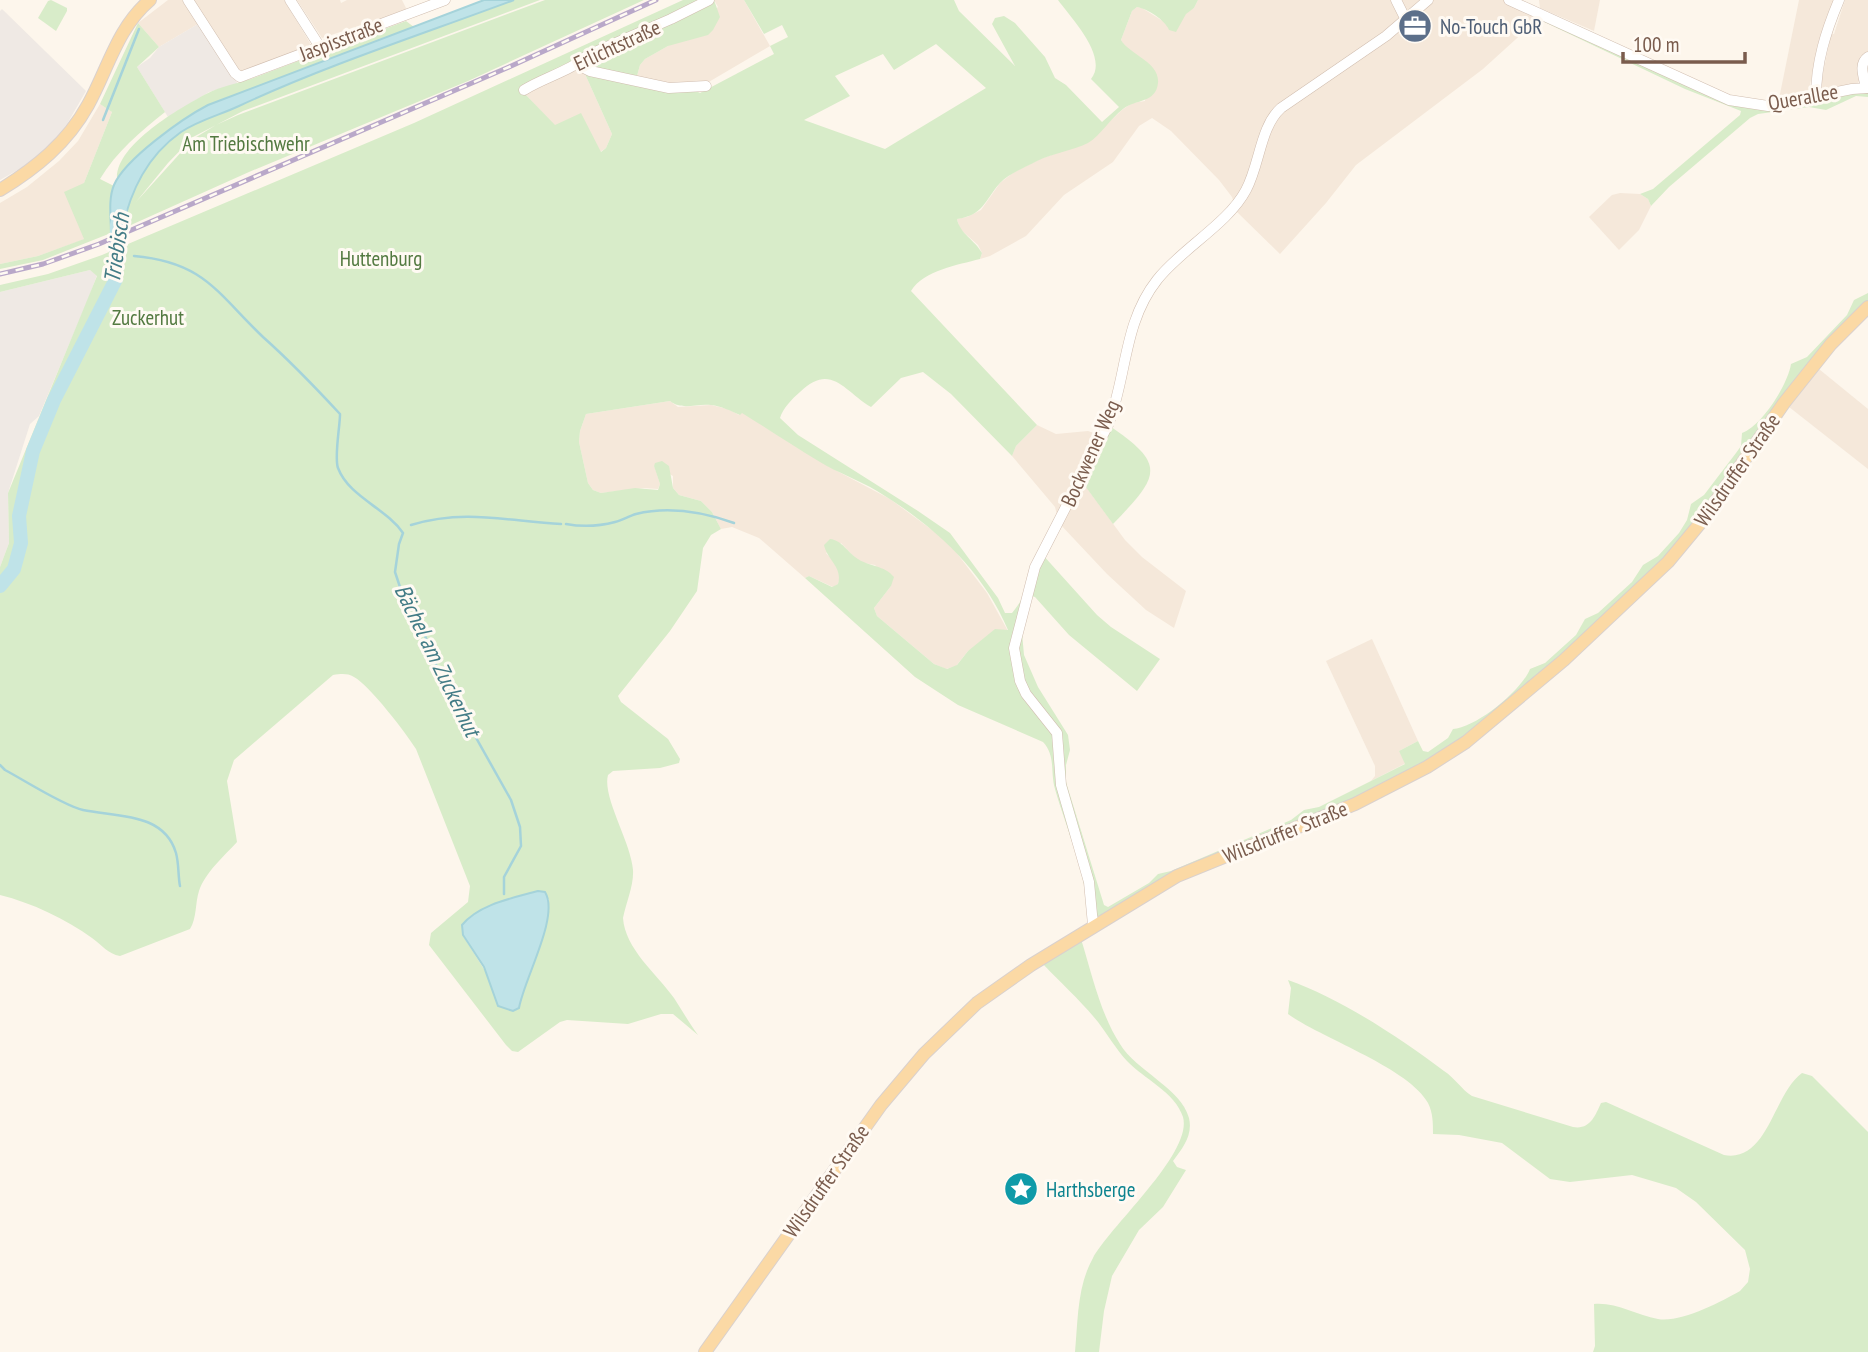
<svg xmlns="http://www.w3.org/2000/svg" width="1868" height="1352" font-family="'PT Sans Narrow',sans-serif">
<rect width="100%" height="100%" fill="#fdf6ec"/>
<g fill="#f5e8da">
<polygon points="168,0 182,0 198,24 159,47 138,23"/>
<polygon points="194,0 284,0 310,43 309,47 239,72"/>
<polygon points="297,0 340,0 341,3 347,0 402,0 407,10 322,38"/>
<polygon points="714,0 744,0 770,46 707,83 673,85 637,76 640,65 645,59 668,46 718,7"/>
<polygon points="1198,0 1509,0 1539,13 1538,19 1483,69 1356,165 1326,203 1280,254 1237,212 1232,197 1219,180 1171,131 1152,118 1139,126 1113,162 1064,195 1026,236 990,256 980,259 982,253 978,245 960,229 957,219 967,217 981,210 1000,183 1014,172 1040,159 1088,142 1122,110 1132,103 1145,101 1149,64 1125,48 1121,40 1132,11 1137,7 1142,8 1166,23 1194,8"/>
<polygon points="1539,0 1600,0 1594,31 1540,8"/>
<polygon points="1799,0 1835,0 1823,28 1808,93 1779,99"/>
<polygon points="1845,0 1868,0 1868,54 1862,56 1859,64 1860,79 1858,83 1823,89 1821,83 1831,34 1834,34"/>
<polygon points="578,69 585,74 612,134 606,148 600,152 555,126 525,94 531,89"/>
<polygon points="100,104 112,112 84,183 85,239 38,256 0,264 0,203 27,187 59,161 78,141"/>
<polygon points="1620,193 1640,194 1648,199 1651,206 1639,230 1619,250 1589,217 1612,195"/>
<polygon points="1814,365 1868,409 1868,469 1784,403"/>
<polygon points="670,401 678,407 711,405 728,409 739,415 742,412 837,471 890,499 943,538 956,552 987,593 1008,631 968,651 956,666 946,669 934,664 877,616 874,608 891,586 875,565 864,563 855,558 841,543 826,553 836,564 840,577 838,584 833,587 809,576 805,578 759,538 732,527 721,529 712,512 701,501 679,495 673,488 673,476 654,465 660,484 658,489 644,488 601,493 593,490 588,483 579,442 580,431 586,414"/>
<polygon points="1037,425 1056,434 1088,431 1103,436 1081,480 1125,540 1142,557 1186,591 1174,628 1146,610 1107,574 1059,523 1055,507 1012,456 1016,446"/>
<polygon points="1372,639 1418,741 1399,751 1406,763 1371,781 1375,776 1375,766 1326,661"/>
</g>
<g fill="#efe9e4">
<polygon points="2,9 86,91 67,124 53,141 28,164 0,180 0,11"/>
<polygon points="198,24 238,84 209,92 168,117 137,67 150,58 159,47"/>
<polygon points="90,270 97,275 89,297 39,416 30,424 8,493 9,543 0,567 0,292"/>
</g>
<g fill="#d8ecc9" fill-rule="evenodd">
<polygon points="51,0 67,8 67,11 56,31 38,18 48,1"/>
<path d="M 514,0 L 540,0 L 243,111 L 193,137 L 168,163 L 136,202 L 193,139 L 216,125 L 238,115 L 545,0 L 644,0 L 468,81 L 249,172 L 122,229 C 130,191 147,156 181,132 C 199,120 220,115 239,106 C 327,65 423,34 514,0 Z"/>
<path d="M 683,0 L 714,0 L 720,17 L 713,30 L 708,35 L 668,46 L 645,59 L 640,65 L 637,76 C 627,74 595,72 589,65 C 586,61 587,57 587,53 L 525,94 L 555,125 L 581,113 L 601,152 L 606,148 L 612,134 L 585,74 L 692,89 L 700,93 L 774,54 L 770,46 L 788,37 L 782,25 L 764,34 L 744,0 L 954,0 L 959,11 L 1015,66 L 992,24 L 995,18 L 1004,16 L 1015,23 L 1045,57 L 1055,78 L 1066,85 L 1102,122 L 1119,107 L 1091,79 C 1109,57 1071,18 1058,0 L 1198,0 L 1194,8 L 1186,14 L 1176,32 L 1169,30 C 1165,20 1148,9 1137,7 L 1132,11 L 1121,40 C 1130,55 1160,62 1158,83 C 1156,103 1136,99 1123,109 C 1110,119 1101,135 1088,143 C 1072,151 1053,153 1037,161 C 1024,168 1010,173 1000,183 C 984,201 984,215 957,219 C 960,234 975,240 982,253 L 980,259 C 958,265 924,270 911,291 L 1037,425 L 1016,446 L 1012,456 L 951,394 L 923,372 L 901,378 L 871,407 C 844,391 831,362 800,392 C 792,399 783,408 780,418 L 798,435 L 918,511 L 950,533 L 998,598 L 1005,613 L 1012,613 C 1027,595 1034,575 1042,554 L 1097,615 L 1111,627 L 1160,659 L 1137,691 L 1069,635 L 1035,597 L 1031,596 L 1022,633 L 1024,655 L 1038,687 L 1068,735 L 1070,750 L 1066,765 L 1066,782 L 1104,905 L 1108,907 L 1149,883 L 1158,874 L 1171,871 L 1291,820 L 1304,810 L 1319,807 L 1405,764 L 1399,751 L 1418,741 L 1423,751 L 1428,752 L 1448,738 L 1453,729 C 1476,728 1522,690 1530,669 L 1545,663 L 1576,635 L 1585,619 L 1598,613 L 1632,582 L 1643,565 L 1658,556 L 1679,533 L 1687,520 L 1691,504 L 1704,495 L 1736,453 L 1741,446 L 1742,433 C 1762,426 1788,384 1791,364 L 1807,357 L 1847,315 L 1854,300 L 1868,293 L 1868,307 L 1851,323 L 1702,521 L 1564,660 L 1427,767 L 1210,862 L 1108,916 L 1089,922 C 1087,874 1068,834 1055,789 C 1050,772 1056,756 1043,742 L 958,705 L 915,677 L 805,578 L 809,576 L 832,587 L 838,584 C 843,567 827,560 824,545 L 830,539 C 842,540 848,553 858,559 C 870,567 884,565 894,577 L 891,586 L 874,608 L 877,616 L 934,664 L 947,669 L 957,665 L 968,651 L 995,629 L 1008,630 C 983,570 932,524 877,491 C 859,480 838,473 820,462 C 793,446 768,429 742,413 L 740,415 C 731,411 721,406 711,405 C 696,403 683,411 670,401 L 586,414 L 580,431 L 579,442 L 588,483 L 593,490 L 601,493 L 635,488 L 658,490 L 660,484 L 654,466 L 655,463 L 662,461 L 669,466 L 673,488 L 679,495 L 701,501 L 712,512 L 721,529 L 711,535 L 703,548 L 697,591 L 670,631 L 618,696 L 621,702 L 668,739 L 680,759 L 679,763 L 660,768 L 613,771 L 608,775 C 602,797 631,842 633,870 C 634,885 626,903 623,918 C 625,949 657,974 674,998 C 682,1010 689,1023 698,1035 L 673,1014 L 661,1014 L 628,1024 L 567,1020 L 560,1022 L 518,1052 L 512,1051 L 506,1045 L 429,945 L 431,933 L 468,902 L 470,886 L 416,749 C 406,733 370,686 354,677 C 347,673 341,674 333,675 L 234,760 L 227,781 L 237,842 C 224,856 205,873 199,891 C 195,903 197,918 190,929 L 120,956 C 108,954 102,945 92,938 C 66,919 32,903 0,895 L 0,567 L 9,543 L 8,493 L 97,276 L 90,270 L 0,292 L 0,285 L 48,274 L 102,255 L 414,123 ZM 936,44 L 986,88 L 885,149 L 804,120 L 850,96 L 835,76 L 883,54 L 894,70 ZM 549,899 C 547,916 545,933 539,949 C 532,969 522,987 519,1007 L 489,977 L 463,936 Z"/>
<polygon points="1539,13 1729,100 1756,105 1865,88 1868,57 1868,97 1856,96 1826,110 1809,107 1758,114 1750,118 1669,187 1651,206 1648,199 1640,194 1653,189 1740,115 1741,111 1685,89 1538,19"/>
<path d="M 406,21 L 414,27 L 208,105 C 175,122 142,150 117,179 C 115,145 180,108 206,94 C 221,86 240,83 256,77 C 306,58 356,39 406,21 Z"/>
<path d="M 138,23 L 159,47 L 137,67 L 165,112 C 141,131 116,152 100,179 L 114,186 L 111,198 L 111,233 L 43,260 L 0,269 L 0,264 L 38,256 L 84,239 L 64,192 L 84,183 L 112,112 L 100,104 Z"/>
<path d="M 1108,425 C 1168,465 1159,476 1113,524 L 1080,479 Z"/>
<path d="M 1081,939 C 1092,974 1100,1013 1120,1044 C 1136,1071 1181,1088 1189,1118 C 1193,1135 1183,1148 1173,1161 L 1177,1167 L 1186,1170 L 1163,1207 L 1139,1230 L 1112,1276 L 1104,1311 L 1099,1352 L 1075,1352 C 1078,1321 1077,1286 1093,1258 C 1110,1226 1193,1153 1183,1117 C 1175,1092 1144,1079 1127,1061 C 1116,1049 1108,1035 1098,1022 C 1081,1001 1061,983 1043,964 Z"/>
<path d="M 1288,980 C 1340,998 1400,1038 1444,1071 C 1455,1078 1461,1089 1472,1096 L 1573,1127 C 1590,1130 1595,1116 1601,1103 L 1606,1102 L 1724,1155 C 1768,1163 1773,1094 1802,1073 L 1812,1076 L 1868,1132 L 1868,1352 L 1593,1352 L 1595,1346 L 1594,1304 C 1616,1302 1636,1315 1658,1319 C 1680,1323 1721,1302 1740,1291 L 1748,1282 L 1750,1269 L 1745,1250 L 1696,1202 L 1676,1188 L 1632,1175 L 1570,1182 L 1550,1179 L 1502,1143 L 1459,1135 L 1433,1134 C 1433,1123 1433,1113 1428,1103 C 1409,1068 1321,1038 1288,1014 L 1291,988 Z"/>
</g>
<g fill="#bfe3e8" stroke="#a5d3da" stroke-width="2">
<path d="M 484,0 L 514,0 C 423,34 327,65 239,106 C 220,115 199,120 181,132 C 147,156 131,190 122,229 L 111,233 C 111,218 108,199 114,185 C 125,159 183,118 208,105 Z"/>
<path d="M 538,891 L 545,892 C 560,916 524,979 519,1008 L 513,1011 L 498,1006 L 484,967 L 463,935 L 462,925 C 479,904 513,898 538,891 Z"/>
</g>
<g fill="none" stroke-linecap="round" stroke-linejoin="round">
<g stroke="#a5d3da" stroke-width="2.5">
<polyline points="103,120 139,29"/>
<path d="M 134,256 C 204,262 217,293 263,337 C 290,361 315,387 340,414 C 340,427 334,457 338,468 C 349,497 386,508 403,533 L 399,544 L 395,572 L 401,590 L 414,605 L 422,618 L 425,636 L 438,670 L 511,800 L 520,827 L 521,846 L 504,877 L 504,894"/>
<path d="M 566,524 C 582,527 600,526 615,522 C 623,520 629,516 636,514 C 669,506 703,512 734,523"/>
<path d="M 411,525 C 465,509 507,521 561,524"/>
<path d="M 0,765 L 5,770 C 24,780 64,806 83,810 C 116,817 164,812 176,853 C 179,864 178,876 180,886"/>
</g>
<polyline stroke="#bfe3e8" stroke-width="14" points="0,586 14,569 21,543 19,516 33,451 54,400 116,279 117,225 120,212"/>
<g stroke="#d1beb0" stroke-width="11">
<g id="minor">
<polyline points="188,0 235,73 240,77 445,0"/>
<polyline points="290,0 320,47"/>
<polyline points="1396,0 1406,20"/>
<polyline points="1509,0 1729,100 1768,106 1852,89 1868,88"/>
<polyline points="578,65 590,71 669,88 706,86"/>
<path d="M 1866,88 C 1864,77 1858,64 1868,57"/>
<path d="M 524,90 C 545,77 571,71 588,55 L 671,19 L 709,0"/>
<path d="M 1816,97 C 1816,62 1826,31 1839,0"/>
<path d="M 1093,925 L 1089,882 L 1061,785 L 1057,733 L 1026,694 L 1020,681 L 1014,648 L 1035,567 L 1108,425 C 1127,377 1123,323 1157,280 C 1181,249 1228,224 1246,190 C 1260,164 1260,127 1281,108 L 1386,36 L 1428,0"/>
</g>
</g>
<g stroke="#dad1cd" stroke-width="14">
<g id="major">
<path d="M 0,190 C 36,168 67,143 88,105 C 108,69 117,28 150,0"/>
<polyline points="705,1352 881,1105 924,1054 977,1003 1031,965 1177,876 1355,804 1427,767 1466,742 1564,660 1668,562 1702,521 1784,403 1831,344 1868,307"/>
</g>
</g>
<use href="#minor" stroke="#fff" stroke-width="10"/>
<use href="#major" stroke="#fbd9a5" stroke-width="12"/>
<g stroke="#b9a8c9" stroke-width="5">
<polyline id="rail" points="0,274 43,264 99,244 509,67 656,0"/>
</g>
<use href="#rail" stroke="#fffaf3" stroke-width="2.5" stroke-dasharray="8" stroke-linecap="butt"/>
</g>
<defs>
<g id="office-disc" transform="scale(1.75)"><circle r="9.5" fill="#5c6f8a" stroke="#fffaf3"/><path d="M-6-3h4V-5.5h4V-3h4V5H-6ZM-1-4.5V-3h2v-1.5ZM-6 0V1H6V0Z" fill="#fff"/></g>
<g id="sight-disc" transform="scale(1.75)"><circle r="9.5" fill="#0f9aa8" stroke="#fffaf3"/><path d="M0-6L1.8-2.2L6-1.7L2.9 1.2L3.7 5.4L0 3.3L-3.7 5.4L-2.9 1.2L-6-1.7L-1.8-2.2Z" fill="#fff"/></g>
</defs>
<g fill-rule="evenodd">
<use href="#office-disc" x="1415" y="26"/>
<use href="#sight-disc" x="1021" y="1189"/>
</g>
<g text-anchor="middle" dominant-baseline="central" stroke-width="6" stroke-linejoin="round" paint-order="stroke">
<g font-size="21" fill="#4e5e75" stroke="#fffaf3" text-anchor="start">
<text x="1440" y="26">No-Touch GbR</text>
</g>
<g font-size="21" fill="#7a5c4d" stroke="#fffaf3">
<text transform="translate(341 39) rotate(-21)">Jaspisstraße</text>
<text transform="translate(617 45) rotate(-25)">Erlichtstraße</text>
<text transform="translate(1803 97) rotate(-10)">Querallee</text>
<text transform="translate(1090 453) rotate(-66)">Bockwener Weg</text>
<text transform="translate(1737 470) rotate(-55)">Wilsdruffer Straße</text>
<text transform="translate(1285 832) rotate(-22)">Wilsdruffer Straße</text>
<text transform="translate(826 1181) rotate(-55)">Wilsdruffer Straße</text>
</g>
<g font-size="21" fill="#537a41" stroke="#fffaf3">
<text x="246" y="143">Am Triebischwehr</text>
<text x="381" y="258">Huttenburg</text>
<text x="148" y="317">Zuckerhut</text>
</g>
<g font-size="21" fill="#0d838f" stroke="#fffaf3" text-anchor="start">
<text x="1046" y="1189">Harthsberge</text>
</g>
<g font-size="23" font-style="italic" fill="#437c86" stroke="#fffaf3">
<text transform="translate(116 248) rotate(-82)">Triebisch</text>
<text transform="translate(438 660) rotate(64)">Bächel am Zuckerhut</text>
</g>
</g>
<path d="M1623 52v10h122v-10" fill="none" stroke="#7a5c4d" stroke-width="3.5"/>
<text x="1633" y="52" font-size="21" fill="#7a5c4d" stroke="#fffaf3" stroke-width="5" paint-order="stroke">100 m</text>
</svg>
